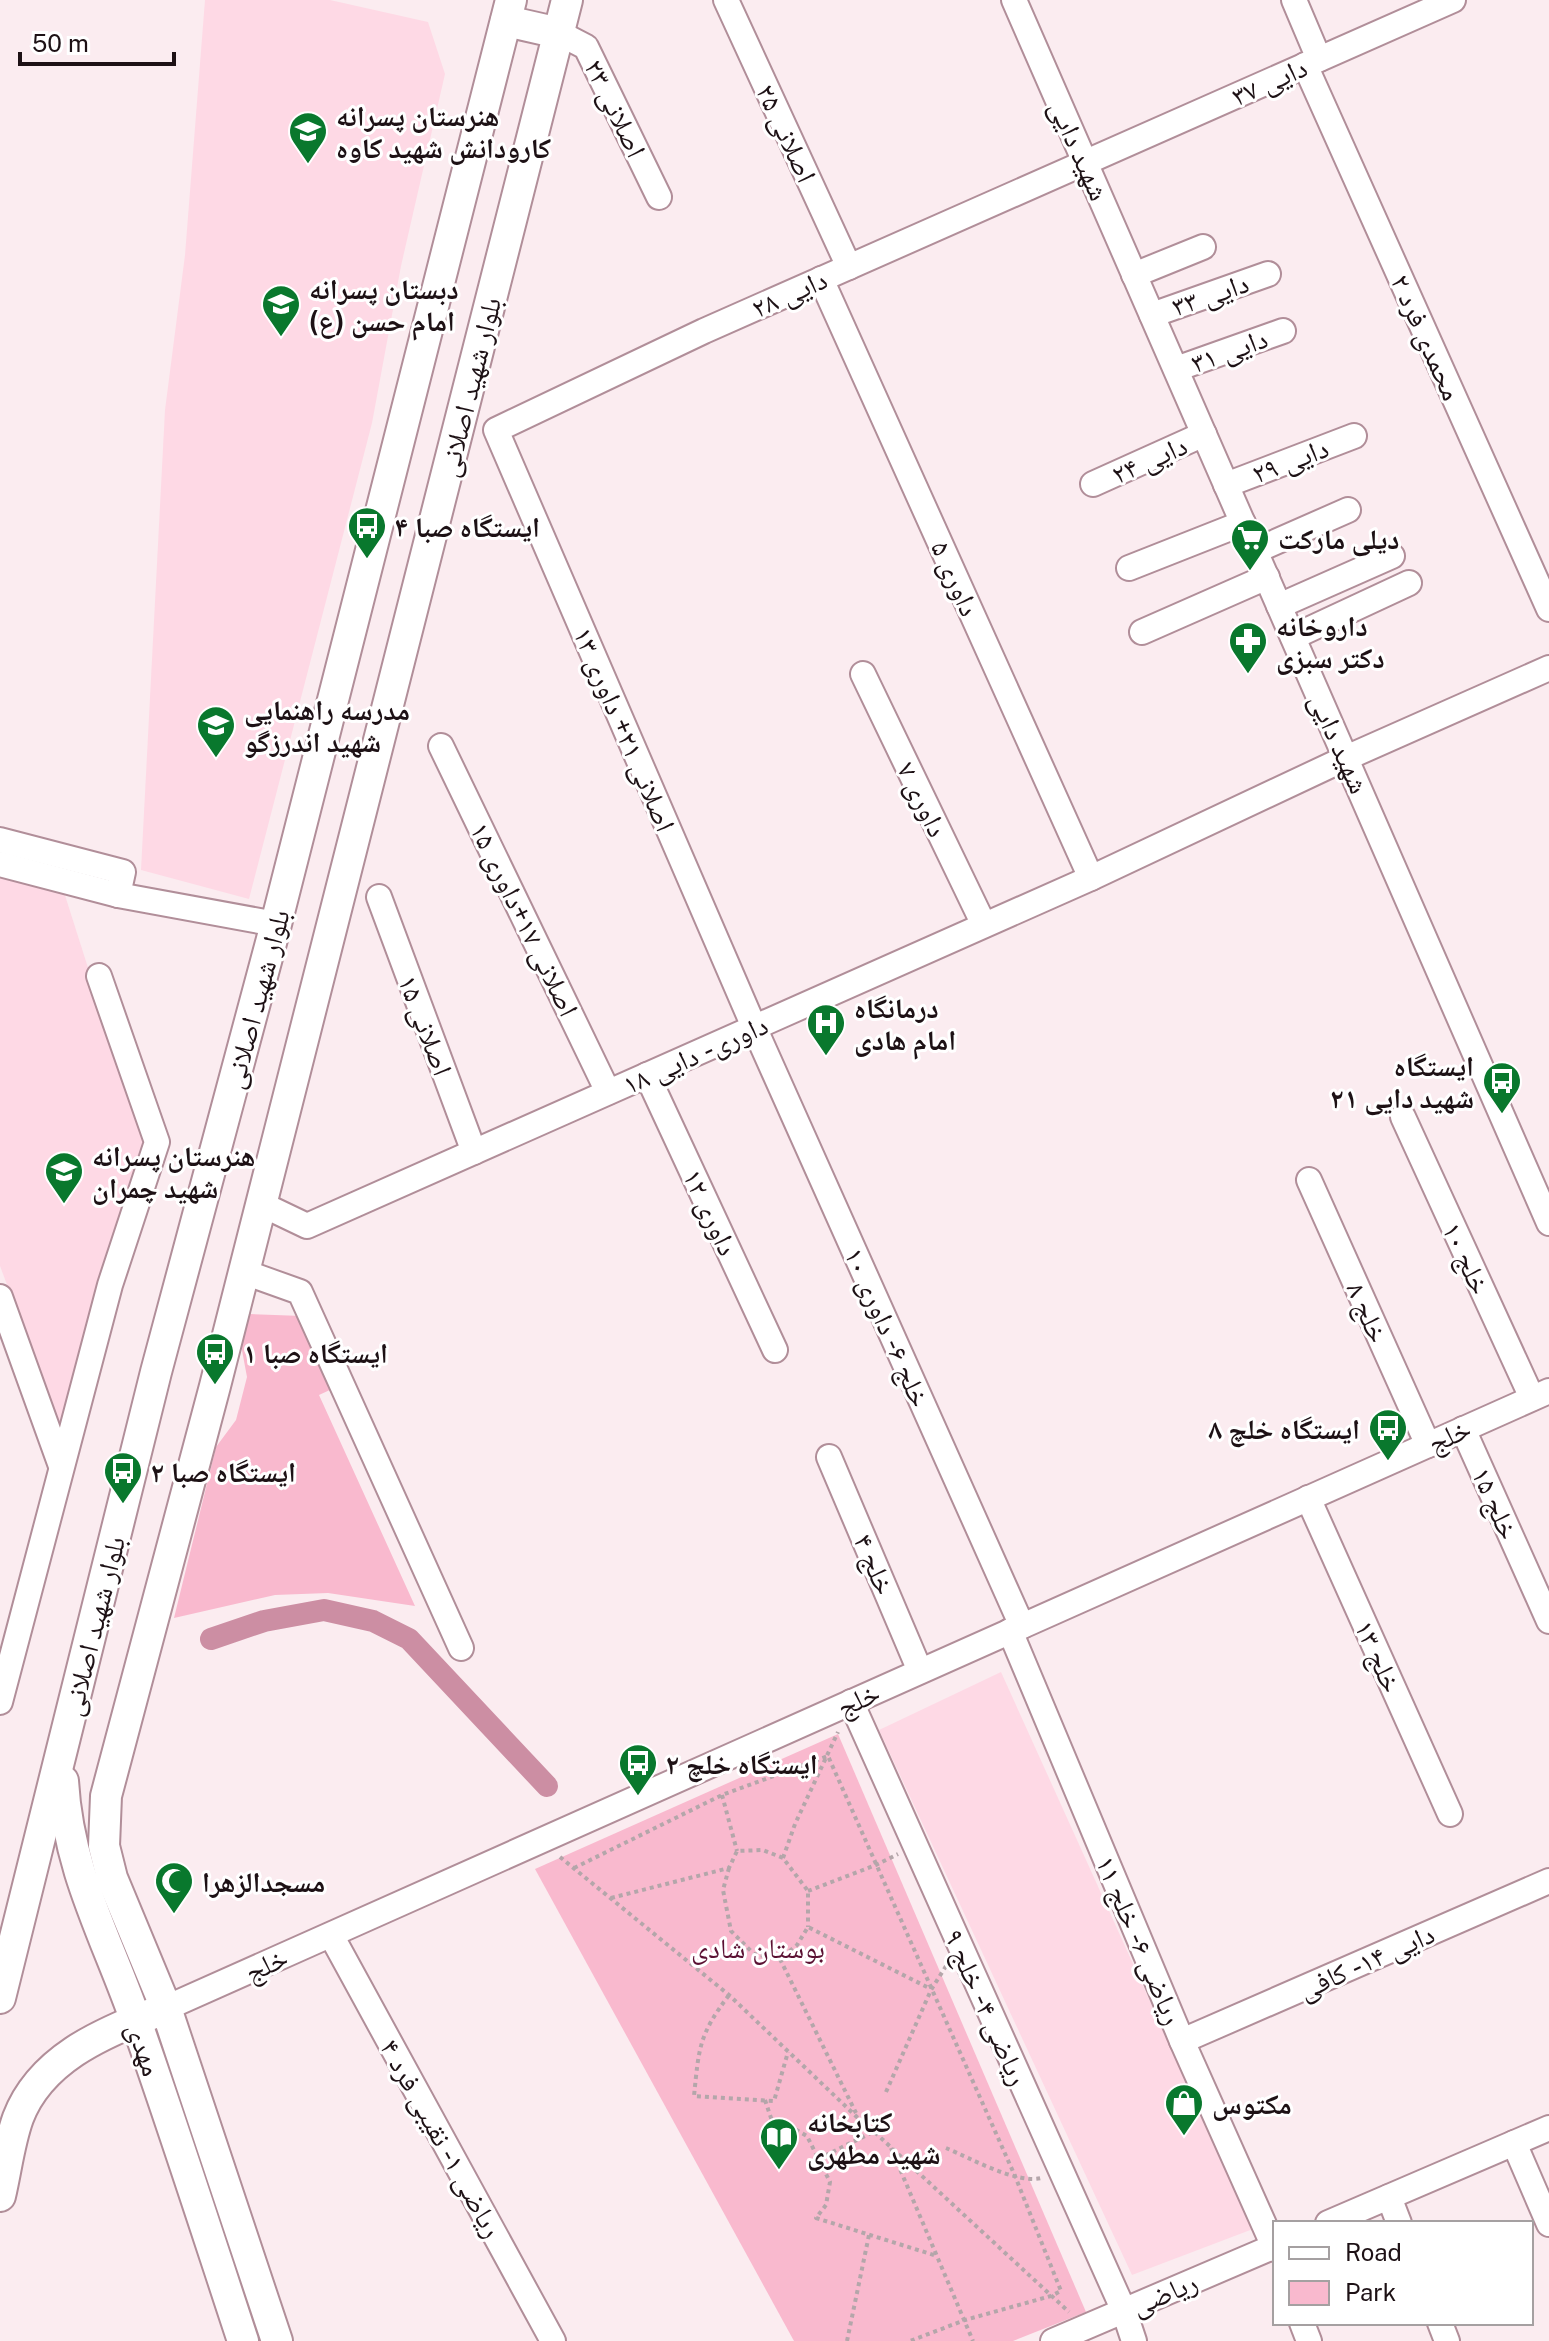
<svg xmlns="http://www.w3.org/2000/svg" width="1549" height="2341" font-family="'Public Sans','Noto Naskh Arabic',sans-serif">
<rect width="100%" height="100%" fill="#fbecf0"/>
<g fill="#fed9e5">
<polygon points="205,0 330,0 428,22 445,74 401,266 372,423 249,899 141,870 165,410 185,255"/>
<polygon points="0,876 63,889 144,1144 67,1445 0,1266"/>
<polygon points="1001,1672 1253,2229 1132,2275 879,1730"/>
</g>
<g fill="#f9b9ce">
<polygon points="249,1314 302,1316 332,1389 319,1395 415,1606 328,1593 275,1595 174,1618 216,1447 236,1420 247,1377 241,1345"/>
<polygon points="838,1734 1086,2312 1013,2341 794,2341 535,1869"/>
</g>
<g fill="none" stroke-linecap="round" stroke-linejoin="round">
<polyline stroke="#cc8ea3" stroke-width="22" points="211,1639 264,1621 324,1610 373,1621 409,1639 547,1786"/>
<g stroke="#b18e99" stroke-width="28">
<g id="minor">
<polyline points="726,0 849,267"/>
<polyline points="1014,0 1549,1223"/>
<polyline points="1294,0 1319,59"/>
<polyline points="559,33 586,47 659,197"/>
<polyline points="1305,65 1549,609"/>
<polyline points="1134,275 1203,247"/>
<polyline points="821,279 1091,878"/>
<polyline points="1152,315 1268,274"/>
<polyline points="1176,369 1283,331"/>
<polyline points="1093,484 1204,434"/>
<polyline points="1226,485 1354,436"/>
<polyline points="1255,551 1348,510"/>
<polyline points="1129,568 1243,523"/>
<polyline points="1279,606 1392,556"/>
<polyline points="1142,632 1267,577"/>
<polyline points="1293,637 1409,583"/>
<polyline points="863,674 984,925"/>
<polyline points="441,746 608,1092"/>
<polyline points="0,840 123,872 118,895"/>
<polyline points="0,864 118,895 276,924"/>
<polyline points="379,897 474,1152"/>
<polyline points="647,1075 775,1350"/>
<polyline points="1403,1117 1532,1398"/>
<polyline points="1309,1180 1428,1445"/>
<polyline points="261,1204 307,1226 1091,878 1346,758 1549,668"/>
<polyline points="244,1272 300,1292 461,1648"/>
<polyline points="0,1297 61,1466"/>
<polyline points="1463,1429 1549,1621"/>
<polyline points="829,1457 920,1671"/>
<polyline points="1308,1498 1450,1814"/>
<polyline points="1022,1626 754,1027 496,430 704,331 1453,0"/>
<polyline points="1010,1631 1182,2041 1275,2249"/>
<polyline points="0,1702 110,1285 157,1142 99,976"/>
<polyline points="851,1702 1124,2311 1134,2341"/>
<polyline points="331,1935 553,2341"/>
<polyline points="166,2008 1549,1391"/>
<polyline points="1182,2041 1549,1881"/>
<polyline points="1514,2143 1549,2224"/>
<polyline points="1389,2197 1399,2223"/>
<polyline points="1328,2223 1549,2128"/>
<polyline points="1302,2323 1309,2341"/>
<polyline points="1440,2323 1447,2341"/>
<polyline points="1053,2341 1275,2246"/>
</g>
</g>
<g stroke="#b18e99" stroke-width="34">
<g id="major">
<polyline points="506,21 559,33"/>
<path d="M 63,1781 C 68,1872 108,1940 137,2024 C 174,2129 208,2235 243,2341"/>
<polyline points="0,1998 156,1372 276,924 511,0"/>
<path d="M 0,2196 C 6,2171 9,2143 18,2118 C 40,2060 100,2034 154,2013"/>
<polyline points="277,2341 166,2008 112,1878 104,1846 106,1796 215,1386 567,0"/>
</g>
</g>
<g stroke="#b4a6aa" stroke-width="4" stroke-dasharray="4 4" stroke-linecap="butt">
<polyline points="722,1795 737,1851"/>
<polyline points="560,1857 729,1995 859,2119"/>
<polyline points="783,1858 795,1824 838,1732"/>
<polyline points="574,1868 722,1795 828,1756 1015,2176 1061,2291 1051,2296 965,2320 910,2341"/>
<polyline points="729,1868 723,1890 731,1931 754,1954 780,1959 797,1945 808,1927 929,1988"/>
<polyline points="808,1891 876,1865 898,1854"/>
<polyline points="611,1898 729,1868 737,1851 763,1850 783,1858 808,1891 808,1927"/>
<polyline points="780,1959 856,2113"/>
<path d="M 729,1995 C 699,2035 699,2047 694,2096 L 774,2101 L 788,2052"/>
<polyline points="886,2092 931,1990 946,1966"/>
<polyline points="765,2100 772,2121 781,2121 807,2136 830,2182 826,2205 816,2218 937,2256"/>
<polyline points="869,2127 1069,2312"/>
<polyline points="891,2148 973,2341"/>
<path d="M 946,2148 C 970,2158 1016,2184 1041,2178"/>
<polyline points="818,2159 873,2132"/>
<polyline points="847,2341 869,2235"/>
</g>
<use href="#minor" stroke="#fff" stroke-width="24"/>
<use href="#major" stroke="#fff" stroke-width="30"/>
</g>
<defs>
<g id="school-pin" transform="scale(2)"><path d="M0 17L-7.5 6A9.5 9.5 0 1 1 7.5 6Z" fill="#09782d" stroke="#fff"/><path d="M0-5L7-2L0 1L-7-2ZM-4 1L0 2.5L4 1V4Q0 6-4 4Z" fill="#fff"/></g>
<g id="bus-pin" transform="scale(2)"><path d="M0 17L-7.5 6A9.5 9.5 0 1 1 7.5 6Z" fill="#09782d" stroke="#fff"/><path d="M-5-6H5V4H4V6H2V4H-2V6H-4V4H-5ZM-3.5-4V0h7V-4ZM-3.5 1.2v1.5H-2V1.2ZM2 1.2v1.5H3.5V1.2Z" fill="#fff"/></g>
<g id="supermarket-pin" transform="scale(2)"><path d="M0 17L-7.5 6A9.5 9.5 0 1 1 7.5 6Z" fill="#09782d" stroke="#fff"/><path d="M-6-5.5h2.5l.6 2H6L4.5 2H-2.5L-4.4-4H-6ZM-1.5 3.2a1.3 1.3 0 1 0 .1 0ZM3 3.2a1.3 1.3 0 1 0 .1 0Z" fill="#fff"/></g>
<g id="pharmacy-pin" transform="scale(2)"><path d="M0 17L-7.5 6A9.5 9.5 0 1 1 7.5 6Z" fill="#09782d" stroke="#fff"/><path d="M-2-6h4v4h4v4h-4v4h-4v-4h-4v-4h4Z" fill="#fff"/></g>
<g id="hospital-pin" transform="scale(2)"><path d="M0 17L-7.5 6A9.5 9.5 0 1 1 7.5 6Z" fill="#09782d" stroke="#fff"/><path d="M-5-5h3v3.5h4V-5h3V5h-3V1.5h-4V5h-3Z" fill="#fff"/></g>
<g id="mosque-pin" transform="scale(2)"><path d="M0 17L-7.5 6A9.5 9.5 0 1 1 7.5 6Z" fill="#09782d" stroke="#fff"/><path d="M3.5-4.9A6 6 0 1 0 3.5 4.9A5 5 0 1 1 3.5-4.9Z" fill="#fff"/></g>
<g id="shop-pin" transform="scale(2)"><path d="M0 17L-7.5 6A9.5 9.5 0 1 1 7.5 6Z" fill="#09782d" stroke="#fff"/><path d="M-5-2.5h2.3a2.7 3.5 0 0 1 5.4 0H5L5.5 6h-11ZM-1.5-2.5h3a1.5 2.3 0 0 0-3 0Z" fill="#fff"/></g>
<g id="library-pin" transform="scale(2)"><path d="M0 17L-7.5 6A9.5 9.5 0 1 1 7.5 6Z" fill="#09782d" stroke="#fff"/><path d="M-6-4Q-3-5.5-.7-3.5V5Q-3 3-6 4ZM6-4Q3-5.5 .7-3.5V5Q3 3 6 4Z" fill="#fff"/></g>
</defs>
<g fill-rule="evenodd">
<use href="#school-pin" x="308" y="131"/>
<use href="#school-pin" x="281" y="304"/>
<use href="#bus-pin" x="367" y="526"/>
<use href="#supermarket-pin" x="1250" y="538"/>
<use href="#pharmacy-pin" x="1248" y="641"/>
<use href="#school-pin" x="216" y="725"/>
<use href="#hospital-pin" x="826" y="1023"/>
<use href="#bus-pin" x="1502" y="1081"/>
<use href="#school-pin" x="64" y="1171"/>
<use href="#bus-pin" x="215" y="1352"/>
<use href="#bus-pin" x="1388" y="1428"/>
<use href="#bus-pin" x="123" y="1471"/>
<use href="#bus-pin" x="638" y="1763"/>
<use href="#mosque-pin" x="174" y="1881"/>
<use href="#shop-pin" x="1184" y="2103"/>
<use href="#library-pin" x="779" y="2137"/>
</g>
<g text-anchor="middle" dominant-baseline="central" stroke-width="6" stroke-linejoin="round" paint-order="stroke">
<g font-size="28" fill="#1d1115" stroke="#fff">
<text transform="translate(1269 81) rotate(-24)">دایی ۳۷</text>
<text transform="translate(616 108) rotate(64)">اصلانی ۲۳</text>
<text transform="translate(787 133) rotate(65)">اصلانی ۲۵</text>
<text transform="translate(1080 150) rotate(66)">شهید دایی</text>
<text transform="translate(789 293) rotate(-24)">دایی ۲۸</text>
<text transform="translate(1210 294) rotate(-19)">دایی ۳۳</text>
<text transform="translate(1427 337) rotate(66)">محمدی فرد ۲</text>
<text transform="translate(1229 350) rotate(-20)">دایی ۳۱</text>
<text transform="translate(469 387) rotate(-76)">بلوار شهید اصلانی</text>
<text transform="translate(1149 459) rotate(-24)">دایی ۲۴</text>
<text transform="translate(1290 460) rotate(-21)">دایی ۲۹</text>
<text transform="translate(956 578) rotate(66)">داوری ۵</text>
<text transform="translate(625 729) rotate(67)">اصلانی ۲۱+ داوری ۱۳</text>
<text transform="translate(1340 743) rotate(66)">شهید دایی</text>
<text transform="translate(923 799) rotate(64)">داوری ۷</text>
<text transform="translate(525 919) rotate(64)">اصلانی ۱۷+داوری ۱۵</text>
<text transform="translate(256 999) rotate(-75)">بلوار شهید اصلانی</text>
<text transform="translate(426 1025) rotate(69)">اصلانی ۱۵</text>
<text transform="translate(695 1054) rotate(-24)">داوری - دایی ۱۸</text>
<text transform="translate(711 1212) rotate(65)">داوری ۱۲</text>
<text transform="translate(1467 1258) rotate(65)">خلج ۱۰</text>
<text transform="translate(1368 1312) rotate(66)">خلج ۸</text>
<text transform="translate(888 1327) rotate(66)">خلج ۶ - داوری ۱۰</text>
<text transform="translate(1449 1435) rotate(-24)">خلج</text>
<text transform="translate(1496 1503) rotate(66)">خلج ۱۵</text>
<text transform="translate(875 1564) rotate(67)">خلج ۴</text>
<text transform="translate(93 1626) rotate(-76)">بلوار شهید اصلانی</text>
<text transform="translate(1379 1656) rotate(66)">خلج ۱۳</text>
<text transform="translate(858 1699) rotate(-24)">خلج</text>
<text transform="translate(1140 1940) rotate(67)">ریاضی ۶ - خلج ۱۱</text>
<text transform="translate(1366 1961) rotate(-24)">دایی ۱۴ - کافی</text>
<text transform="translate(266 1964) rotate(-24)">خلج</text>
<text transform="translate(987 2007) rotate(66)">ریاضی ۴ - خلج ۹</text>
<text transform="translate(145 2049) rotate(71)">مهدی</text>
<text transform="translate(442 2138) rotate(61)">ریاضی ۱ - نقیبی فرد ۴</text>
<text transform="translate(1164 2293) rotate(-23)">ریاضی</text>
</g>
<g font-size="28" font-weight="bold" fill="#1d1115" stroke="#fff" text-anchor="start">
<text x="336" y="115">هنرستان پسرانه<tspan x="336" dy="32">کارودانش شهید کاوه</tspan></text>
<text x="309" y="288">دبستان پسرانه<tspan x="309" dy="32">امام حسن (ع)</tspan></text>
<text x="395" y="526">ایستگاه صبا ۴</text>
<text x="1278" y="538">دیلی مارکت</text>
<text x="1276" y="625">داروخانه<tspan x="1276" dy="32">دکتر سبزی</tspan></text>
<text x="244" y="709">مدرسه راهنمایی<tspan x="244" dy="32">شهید اندرزگو</tspan></text>
<text x="854" y="1007">درمانگاه<tspan x="854" dy="32">امام هادی</tspan></text>
<text x="1474" y="1065" text-anchor="end">ایستگاه<tspan x="1474" dy="32">شهید دایی ۲۱</tspan></text>
<text x="92" y="1155">هنرستان پسرانه<tspan x="92" dy="32">شهید چمران</tspan></text>
<text x="243" y="1352">ایستگاه صبا ۱</text>
<text x="1360" y="1428" text-anchor="end">ایستگاه خلچ ۸</text>
<text x="151" y="1471">ایستگاه صبا ۲</text>
<text x="666" y="1763">ایستگاه خلچ ۲</text>
<text x="202" y="1881">مسجدالزهرا</text>
<text x="1212" y="2103">مکتوس</text>
<text x="807" y="2121">کتابخانه<tspan x="807" dy="32">شهید مطهری</tspan></text>
</g>
<g font-size="28" fill="#5b1133" stroke="#fff">
<text x="758" y="1947">بوستان شادی</text>
</g>
</g>
<rect x="1273" y="2221" width="260" height="104" fill="#ffffff" stroke="#a5a0a1" stroke-width="2"/>
<rect x="1289" y="2247" width="40" height="12" fill="#ffffff" stroke="#a5a0a1" stroke-width="2"/>
<text x="1345" y="2261" font-size="24" fill="#1d1115">Road</text>
<rect x="1289" y="2281" width="40" height="24" fill="#f9b9ce" stroke="#a5a0a1" stroke-width="2"/>
<text x="1345" y="2301" font-size="24" fill="#1d1115">Park</text>
<path d="M20 52v12h154v-12" fill="none" stroke="#1d1115" stroke-width="4"/>
<text x="32" y="52" font-size="24" fill="#1d1115" stroke="#ffffff" stroke-width="6" paint-order="stroke">50 m</text>
</svg>
